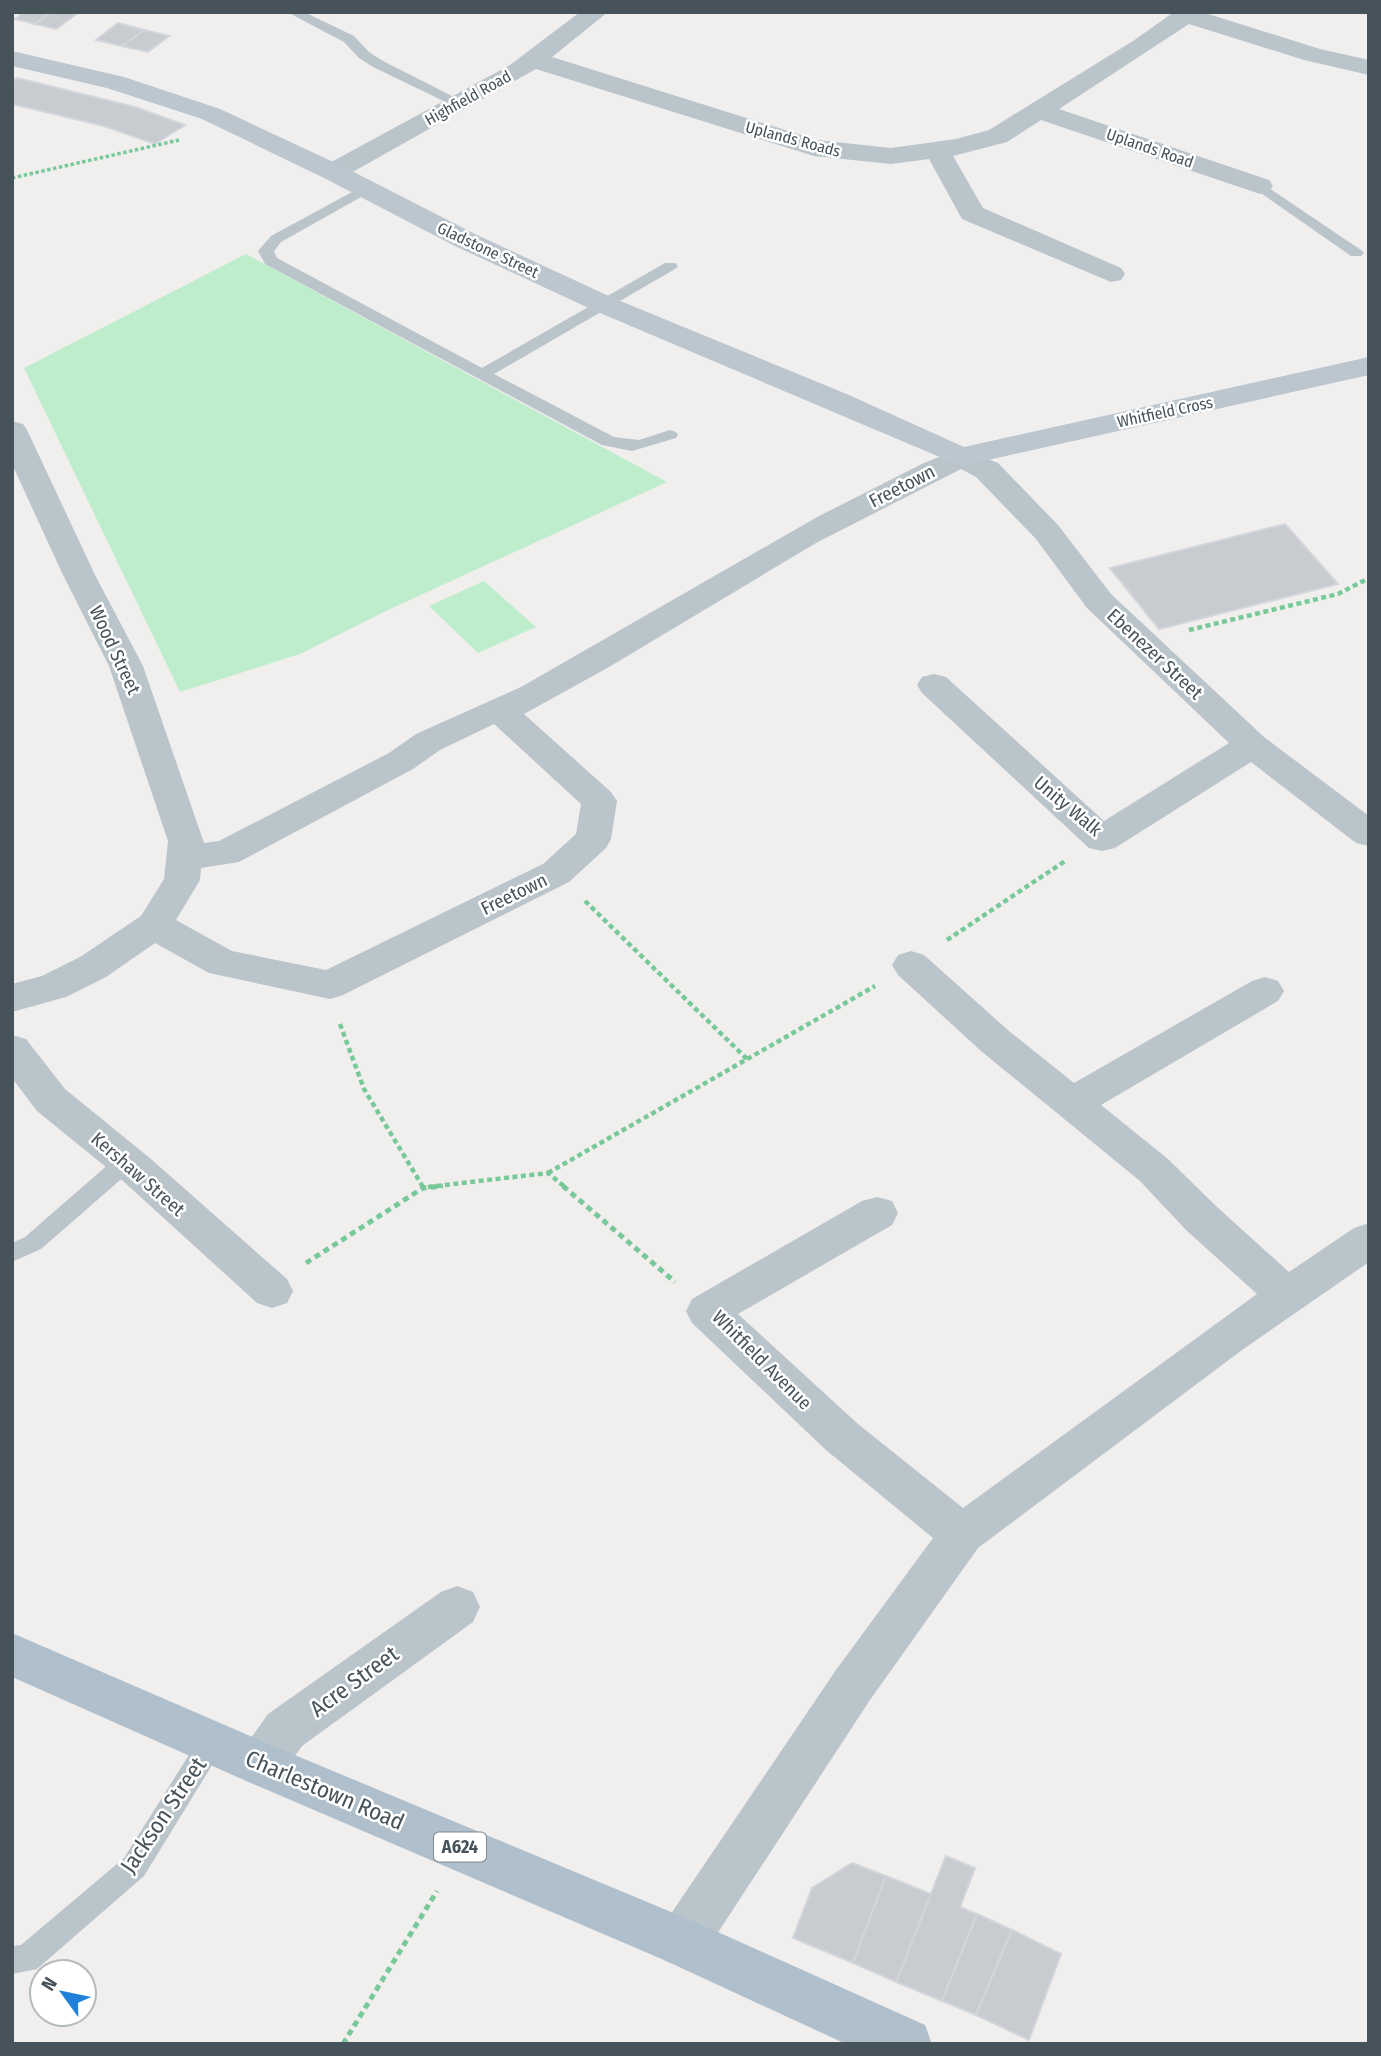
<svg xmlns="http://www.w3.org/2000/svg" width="1381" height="2056" font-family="'Fira Sans Condensed',sans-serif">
<rect width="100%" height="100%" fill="#f1eeee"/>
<g fill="#beedcc">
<polygon points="246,254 667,482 388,610 300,654 180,692 24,368"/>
<polygon points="484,581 536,627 478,653 429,606"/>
</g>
<g fill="#c8ccd1" stroke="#d2d5da" stroke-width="2">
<polygon points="24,12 52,12 35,24 15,19"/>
<polygon points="52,12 79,12 56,29 35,24"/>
<polygon points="118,23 144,30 122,46 96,40"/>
<polygon points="144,30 169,36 148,52 122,46"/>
<polygon points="17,78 135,107 185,125 155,144 104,126 12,104 12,82"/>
<polygon points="1285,524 1338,584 1159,629 1110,568"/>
<polygon points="946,1856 975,1868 960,1907 977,1914 942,2001 896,1982"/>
<polygon points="852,1863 886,1876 853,1963 793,1938 812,1888"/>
<polygon points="886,1876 931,1894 896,1982 853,1963"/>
<polygon points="977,1914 1012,1930 976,2015 942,2001"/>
<polygon points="1012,1930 1061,1954 1029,2040 976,2015"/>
</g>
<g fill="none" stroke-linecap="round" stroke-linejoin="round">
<polyline stroke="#78c99a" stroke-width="3.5" stroke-dasharray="3.5 2.5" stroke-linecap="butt" points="12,178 179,140"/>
<g stroke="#78c99a" stroke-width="4.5" stroke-dasharray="5 3.5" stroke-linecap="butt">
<polyline points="1189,630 1338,594 1369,578"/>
<polyline points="585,901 747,1059"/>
<polyline points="947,940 1065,861"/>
<polyline points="340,1024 364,1089 423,1187"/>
<polyline points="548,1173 875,986"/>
<polyline points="428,1187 548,1173 565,1187"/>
</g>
<g stroke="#78c99a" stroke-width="5" stroke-dasharray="6 4.5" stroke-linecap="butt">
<polyline points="422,1186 423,1188"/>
<polyline points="563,1186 675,1282"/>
<polyline points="306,1263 423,1188 443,1186"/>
<polyline points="343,2044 437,1891"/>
</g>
<g fill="#bac4cb" fill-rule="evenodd">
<polygon points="287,12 304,12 354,36 369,52 383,61 468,104 466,107 456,107 373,67 359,58 344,42"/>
<polygon points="1260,182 1361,250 1364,253 1361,256 1351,256 1255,189 1253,186 1255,183"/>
<polygon points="365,185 372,189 370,192 281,242 274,251 277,258 482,368 665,263 675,263 678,266 675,269 494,374 614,437 639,440 670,430 676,432 678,435 676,438 632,451 602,445 265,264 258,251 271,236"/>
<polygon points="126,1153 134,1156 137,1162 134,1168 41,1249 12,1262 12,1243 25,1237 118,1156"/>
<polygon points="213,1728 222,1731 226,1740 222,1749 144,1876 37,1969 12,1974 12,1946 21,1945 124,1858 204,1731"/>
</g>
<g fill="#bac4cb" fill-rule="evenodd">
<polygon points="580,12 608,12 552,57 817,140 891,148 956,139 989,130 1133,41 1174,12 1202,12 1320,49 1369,60 1369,75 1304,60 1189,24 1059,109 1269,180 1273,186 1269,192 1260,194 1041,120 1007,142 953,156 983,208 1121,268 1125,274 1121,280 1111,282 962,219 929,159 891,164 814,156 536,69 342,178 333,180 324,178 320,172 324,166 510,65"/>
<path d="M 12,421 L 23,424 L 27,430 L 95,575 L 143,666 L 204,843 L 219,841 L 389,753 L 416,734 L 521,687 L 819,516 L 924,463 L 961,448 L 998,463 L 1058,525 L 1111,594 L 1264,737 L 1369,816 L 1369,846 L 1356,843 L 1251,762 L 1115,848 L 1102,851 L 1089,848 L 922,693 L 917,685 L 922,677 L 934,674 L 946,677 L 1104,821 L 1229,743 L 1087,608 L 1036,539 L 976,477 L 961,469 L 816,543 L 609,667 L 524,714 L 611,792 L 617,801 L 611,839 L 606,848 L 569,882 L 343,995 L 330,999 L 209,973 L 155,943 L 106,977 L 66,997 L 12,1012 L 12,984 L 42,976 L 80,957 L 141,916 L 164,879 L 168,841 L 109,666 L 63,575 L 12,464 ZM 494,724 L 581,804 L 576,834 L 543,864 L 326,970 L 232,951 L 176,920 L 200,880 L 201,868 L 239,862 L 413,769 L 440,750 Z"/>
<polygon points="911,951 924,955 1009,1031 1074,1083 1252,981 1265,977 1278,981 1284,991 1278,1001 1101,1105 1168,1159 1216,1206 1289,1272 1354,1228 1369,1223 1369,1262 1242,1350 978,1548 870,1700 700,1960 682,1967 664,1960 656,1942 664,1924 836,1670 933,1538 826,1450 692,1323 686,1311 692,1299 862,1201 877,1197 892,1201 898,1213 892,1225 738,1314 858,1424 963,1508 1257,1294 1186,1230 1140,1181 981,1051 898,975 892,965 898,955"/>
<polygon points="12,1035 26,1039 65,1089 151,1159 287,1279 293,1291 287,1303 272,1308 257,1303 123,1181 37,1111 12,1078"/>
<polygon points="457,1586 473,1592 480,1607 473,1622 302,1746 278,1780 261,1787 244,1780 237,1764 244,1748 268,1714 441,1592"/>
</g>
<polygon fill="#bbc6cf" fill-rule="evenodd" points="12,51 124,77 220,109 342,166 475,234 613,298 849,395 964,447 1369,357 1369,375 961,466 593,310 455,246 324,178 202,119 107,88 12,66"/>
<polygon fill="#afc0cc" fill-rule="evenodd" points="12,1633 278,1748 700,1924 925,2025 932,2044 846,2044 664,1960 244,1780 12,1677"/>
</g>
<g text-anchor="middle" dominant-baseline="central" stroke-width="5" stroke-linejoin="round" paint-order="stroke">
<g font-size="16" fill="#47535b" stroke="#fff">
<text transform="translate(468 98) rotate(-29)">Highfield Road</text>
<text transform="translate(793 139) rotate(15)">Uplands Roads</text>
<text transform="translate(1150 148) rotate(19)">Uplands Road</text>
<text transform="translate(488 250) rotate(25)">Gladstone Street</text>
<text transform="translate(1165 412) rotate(-12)">Whitfield Cross</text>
</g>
<rect fill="#fff" stroke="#7e878c" stroke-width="2" x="434" y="1832.5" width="52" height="29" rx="5"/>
<g font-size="18" font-weight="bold" fill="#47535b">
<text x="460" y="1847">A624</text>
</g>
<g font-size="19" fill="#47535b" stroke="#fff">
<text transform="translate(902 486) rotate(-27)">Freetown</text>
<text transform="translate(115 650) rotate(65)">Wood Street</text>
<text transform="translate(1155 654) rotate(43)">Ebenezer Street</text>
<text transform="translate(1068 806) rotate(40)">Unity Walk</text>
<text transform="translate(514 894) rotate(-26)">Freetown</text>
<text transform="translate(138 1174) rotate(41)">Kershaw Street</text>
<text transform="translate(762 1360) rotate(45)">Whitfield Avenue</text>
</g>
<g font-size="23" fill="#47535b" stroke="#fff">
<text transform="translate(354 1681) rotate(-36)">Acre Street</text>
<text transform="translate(325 1790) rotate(23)">Charlestown Road</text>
<text transform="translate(163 1815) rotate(-56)">Jackson Street</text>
</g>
</g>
<rect width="1381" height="2056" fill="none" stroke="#47535b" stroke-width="28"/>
<g transform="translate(63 1993) rotate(303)"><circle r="33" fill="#ffffff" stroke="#b5babd" stroke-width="2"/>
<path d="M0-5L12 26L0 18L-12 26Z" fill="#2181d8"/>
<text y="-10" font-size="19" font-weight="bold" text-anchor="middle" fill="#47535b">N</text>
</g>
</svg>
